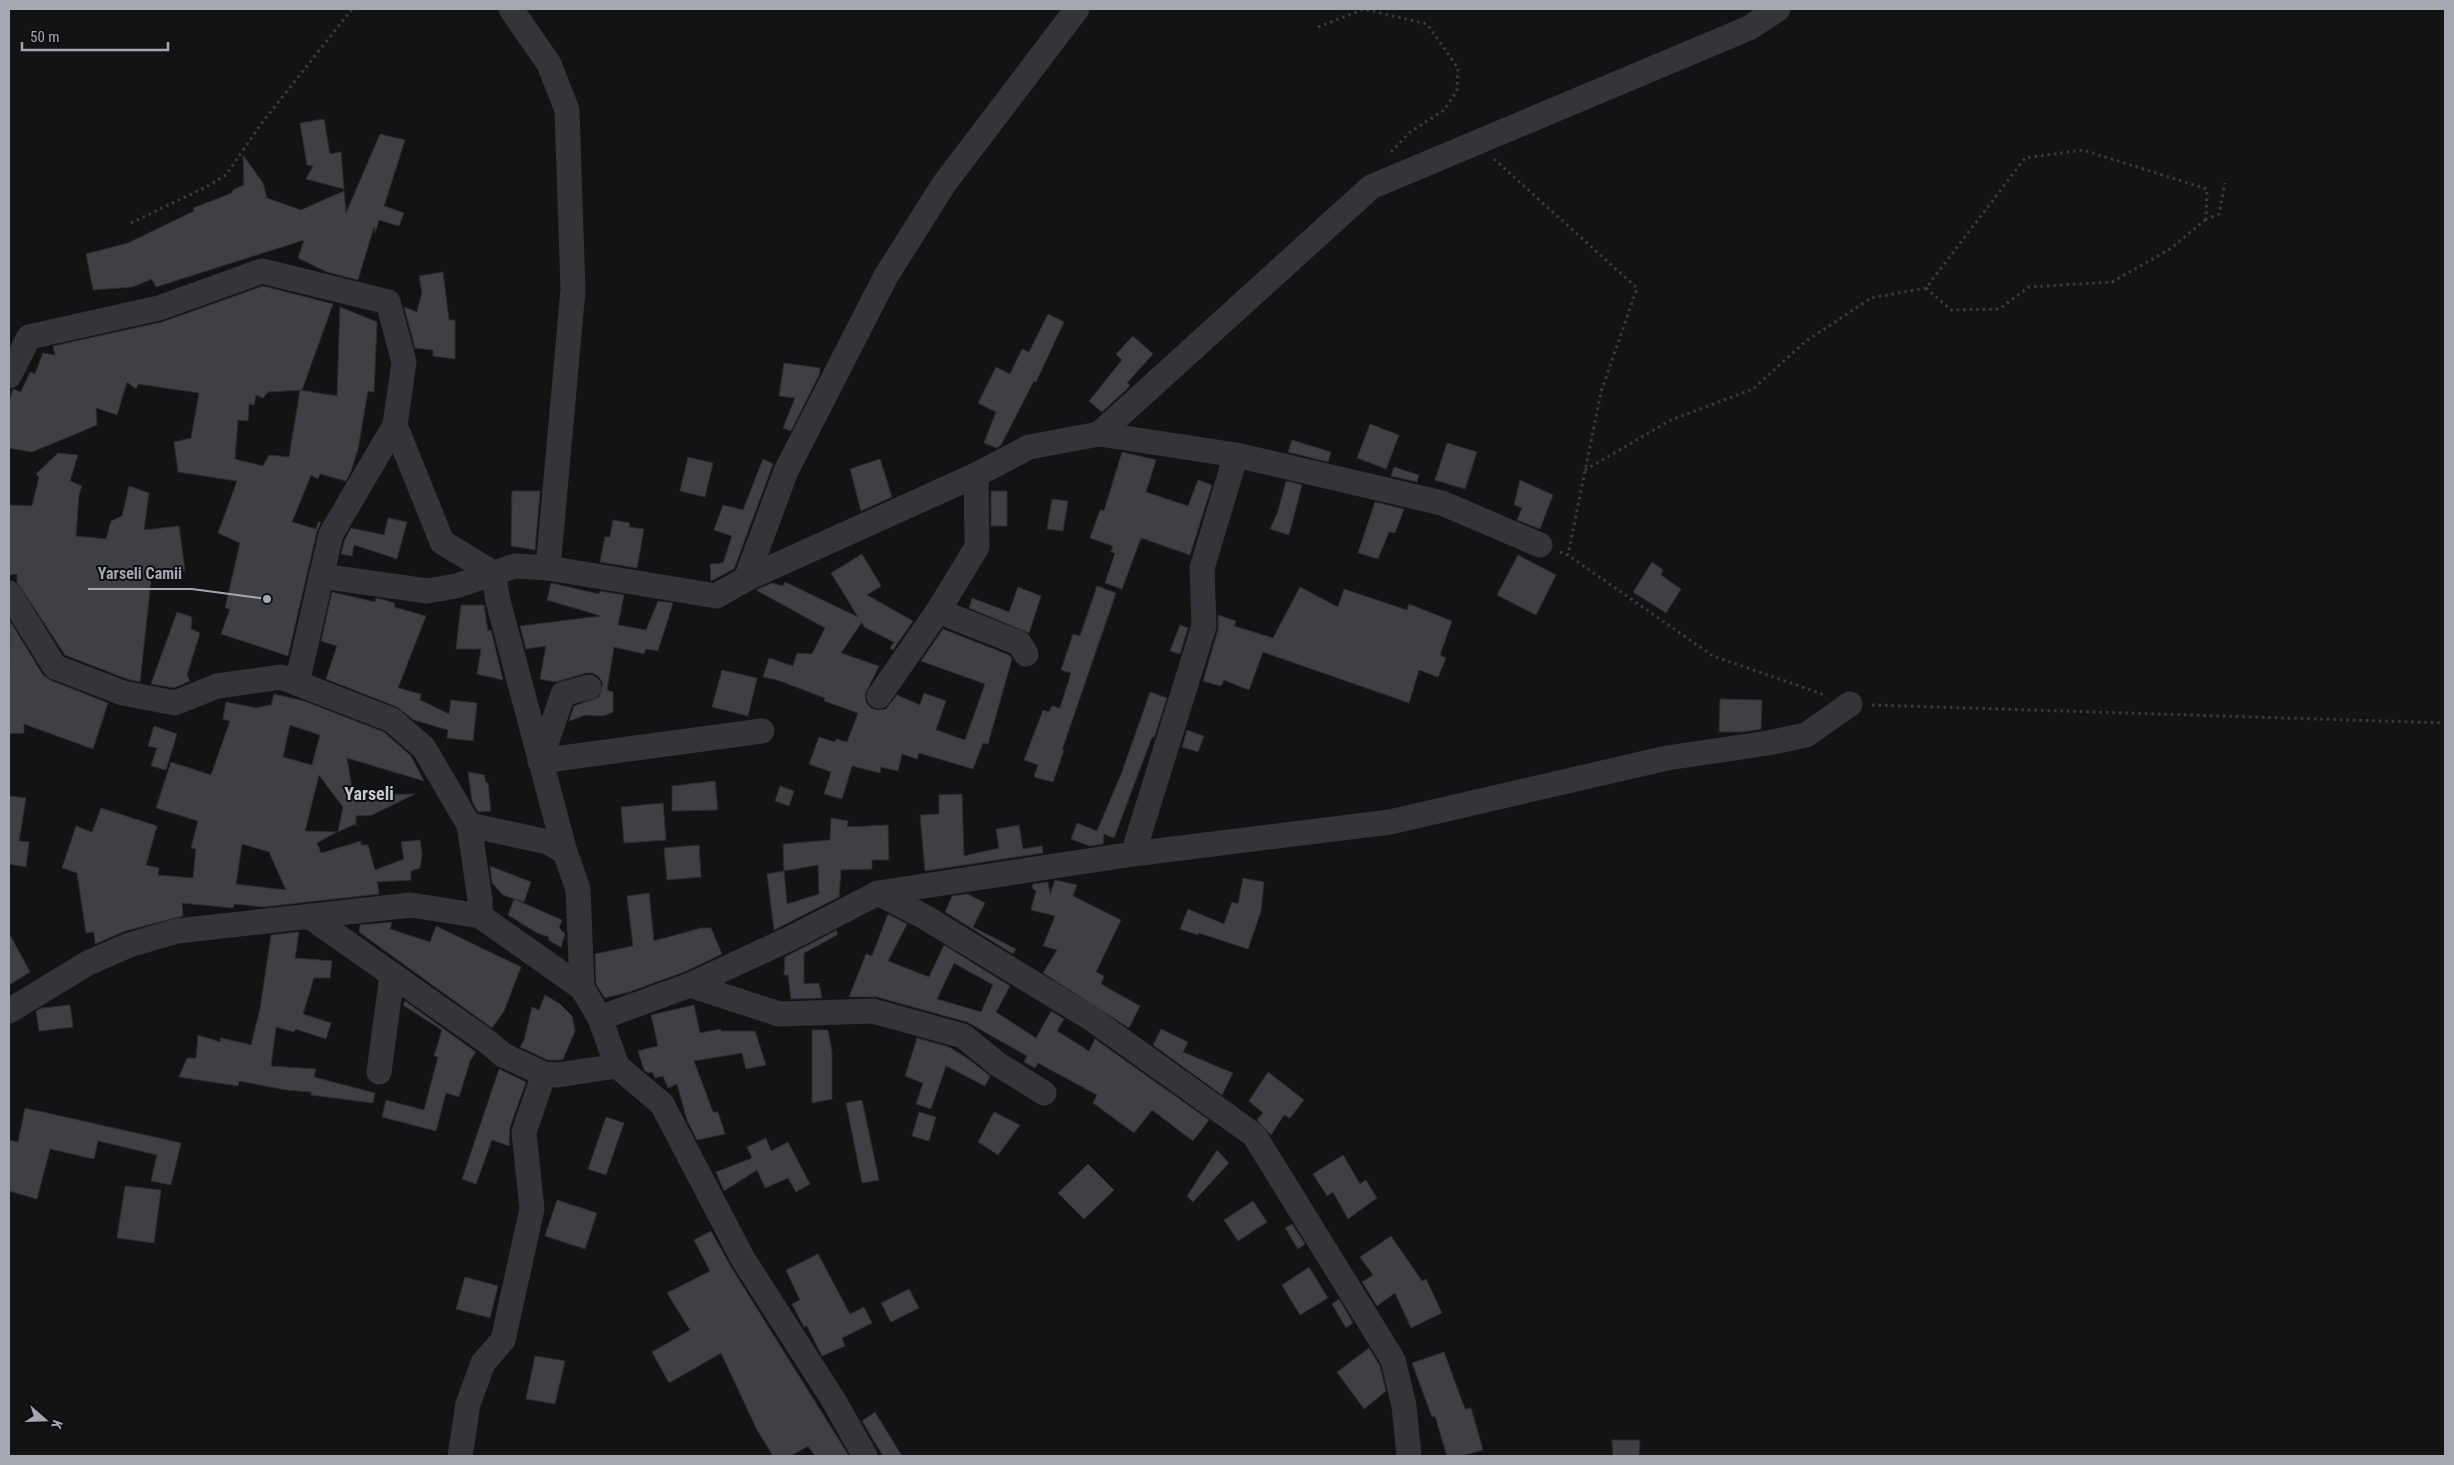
<svg xmlns="http://www.w3.org/2000/svg" width="2454" height="1465" font-family="'Roboto Condensed',sans-serif">
<rect width="100%" height="100%" fill="#131314"/>
<g fill="#3f4044" stroke="#2d2d30" fill-rule="evenodd">
<polygon points="324,119 330,154 341,152 344,189 306,179 313,166 307,165 300,123"/>
<polygon points="380,134 405,140 384,206 404,213 399,226 379,220 375,233 374,227 358,280 327,272 298,258 304,240 156,287 152,279 132,287 93,290 86,254 128,243 194,211 193,208 232,193 233,190 244,185 243,155 263,183 267,198 301,210 344,191 346,213"/>
<polygon points="443,272 449,320 455,320 455,359 433,356 433,350 415,348 404,307 417,312 422,292 419,276"/>
<polygon points="263,286 333,304 302,390 268,392 263,398 256,395 254,405 249,404 248,421 238,420 235,459 263,466 269,455 289,457 300,390 337,396 340,307 377,322 374,392 368,391 358,449 351,471 346,481 320,474 318,479 311,475 292,522 316,529 318,522 321,522 317,531 288,656 221,634 230,609 225,608 240,543 218,533 237,481 178,472 174,442 191,438 199,393 138,384 136,389 127,382 117,415 96,408 97,425 32,452 9,448 9,402 13,389 21,392 30,372 35,374 43,353 55,355 53,346 162,322"/>
<polygon points="1048,314 1064,322 1036,382 1034,381 1001,445 997,448 984,443 996,412 978,403 996,367 1010,374 1022,349 1029,352"/>
<polygon points="1133,336 1153,354 1127,383 1130,385 1128,388 1102,412 1089,401 1122,360 1116,354"/>
<polygon points="784,363 820,368 819,375 791,431 783,428 795,398 779,396"/>
<polygon points="1370,424 1399,435 1386,469 1357,458"/>
<polygon points="1292,440 1331,452 1328,462 1288,452"/>
<polygon points="1447,443 1477,452 1465,489 1435,480"/>
<polygon points="1122,452 1156,460 1146,492 1188,506 1198,480 1212,485 1190,555 1141,538 1122,589 1105,583 1115,553 1111,552 1113,546 1090,538 1100,510 1104,511"/>
<polygon points="58,453 78,455 70,481 82,486 79,495 76,536 106,539 111,521 122,516 129,486 149,493 144,530 179,526 185,571 152,572 140,682 127,679 65,655 17,582 17,574 9,575 9,505 32,506 39,477 36,474"/>
<polygon points="688,457 713,463 705,497 680,491"/>
<polygon points="763,459 773,464 734,569 711,581 710,564 723,563 732,536 714,530 723,505 743,510"/>
<polygon points="880,459 892,497 861,511 850,469"/>
<polygon points="1394,467 1419,475 1417,482 1391,476"/>
<polygon points="1520,480 1553,495 1540,529 1517,520 1522,508 1514,505"/>
<polygon points="1286,481 1302,485 1289,535 1270,529 1278,511"/>
<polygon points="512,491 540,491 535,550 511,546"/>
<rect x="991" y="491" width="16" height="35"/>
<polygon points="1052,499 1068,501 1063,531 1047,529"/>
<polygon points="1375,502 1404,509 1395,533 1389,532 1378,559 1358,553"/>
<polygon points="388,518 407,522 397,559 354,545 352,556 341,554 345,539 351,528 384,535"/>
<polygon points="613,520 630,523 629,527 644,529 637,568 600,562 605,537 610,537"/>
<polygon points="862,554 881,586 867,595 913,621 893,650 890,648 894,642 864,627 862,622 841,653 879,666 865,694 866,702 871,708 878,710 886,709 897,695 920,705 924,693 946,701 936,730 965,740 985,684 921,661 943,629 1009,655 1012,659 988,744 983,743 973,769 919,753 917,759 902,754 898,771 881,767 880,773 852,766 842,799 824,794 831,772 809,764 819,737 835,742 836,739 847,742 858,713 824,701 825,698 777,680 763,677 769,658 793,666 797,653 812,654 825,628 756,590 772,583 783,586 785,582 858,617 831,573"/>
<polygon points="1518,555 1556,575 1536,615 1497,595"/>
<polygon points="1652,562 1663,570 1661,575 1681,589 1666,613 1633,592"/>
<polygon points="551,583 599,594 600,591 624,595 618,625 646,630 658,601 673,603 658,651 646,649 644,654 614,647 607,690 613,692 613,712 603,716 585,715 569,721 574,706 599,697 603,684 599,677 593,673 586,673 556,682 540,679 546,646 526,649 520,626 601,616 547,600"/>
<polygon points="1097,586 1116,593 1062,750 1064,750 1053,782 1034,777 1038,765 1024,760 1043,710 1049,712 1052,706 1060,708 1071,673 1061,670 1073,634 1080,636"/>
<polygon points="1018,587 1041,596 1029,633 969,608 972,598 1009,612"/>
<polygon points="1300,587 1338,607 1344,589 1407,610 1409,604 1452,621 1440,655 1446,658 1438,677 1419,670 1409,703 1263,652 1249,690 1224,680 1221,686 1203,681 1218,630 1218,615 1236,621 1234,626 1273,638"/>
<polygon points="332,592 375,602 376,598 381,599 395,603 394,607 426,616 398,688 421,694 420,700 449,714 451,700 477,703 473,741 447,738 448,730 414,720 397,707 326,679 337,646 321,641"/>
<polygon points="461,605 484,605 488,631 491,630 503,680 477,674 481,649 456,649"/>
<polygon points="177,612 192,617 191,629 200,633 187,675 190,681 174,688 151,684"/>
<polygon points="10,621 43,675 50,680 108,703 93,749 24,724 24,733 9,734"/>
<polygon points="1180,625 1188,628 1180,654 1170,651"/>
<polygon points="722,670 757,678 748,716 712,707"/>
<polygon points="1150,692 1167,698 1154,738 1152,737 1114,838 1104,834 1103,844 1090,846 1071,839 1077,823 1097,831 1122,772"/>
<path d="M 274,694 L 304,701 L 384,732 L 411,756 L 424,781 L 347,758 L 353,795 L 415,794 L 372,815 L 356,816 L 356,826 L 355,824 L 338,832 L 343,807 L 319,775 L 305,831 L 337,832 L 317,843 L 321,853 L 361,841 L 361,845 L 368,845 L 375,870 L 404,859 L 401,842 L 420,840 L 422,854 L 420,868 L 411,871 L 411,880 L 377,882 L 379,894 L 263,907 L 234,904 L 233,908 L 182,903 L 183,916 L 125,931 L 95,944 L 94,932 L 86,933 L 77,873 L 62,868 L 76,826 L 92,832 L 101,808 L 157,826 L 146,865 L 159,868 L 158,875 L 193,878 L 196,849 L 191,848 L 198,821 L 156,808 L 171,762 L 211,775 L 230,721 L 223,719 L 226,702 L 256,708 L 271,705 ZM 290,725 L 320,735 L 312,765 L 283,757 ZM 242,844 L 269,852 L 286,890 L 236,884 Z"/>
<polygon points="1720,699 1762,700 1761,729 1742,732 1719,732"/>
<polygon points="154,726 177,734 166,770 151,766 157,748 148,746"/>
<polygon points="1187,730 1204,736 1198,752 1182,747"/>
<polygon points="468,772 484,775 486,783 488,783 491,811 478,812 472,801"/>
<polygon points="715,781 718,810 672,811 672,786"/>
<polygon points="780,786 794,791 789,806 775,801"/>
<polygon points="962,794 964,856 999,848 996,829 1019,825 1023,849 1042,846 1043,853 925,871 920,815 939,814 939,795"/>
<polygon points="9,796 26,798 19,841 29,842 26,867 9,864"/>
<polygon points="663,803 666,840 624,843 621,807"/>
<path d="M 831,818 L 848,821 L 847,827 L 888,825 L 889,860 L 872,860 L 872,869 L 841,870 L 839,897 L 774,930 L 767,874 L 784,871 L 783,844 L 830,840 ZM 818,865 L 819,894 L 787,904 L 784,871 Z"/>
<polygon points="699,845 701,877 667,880 664,848"/>
<polygon points="490,866 531,882 524,902 503,895 492,883"/>
<polygon points="1243,878 1264,882 1261,911 1248,949 1199,933 1198,935 1180,929 1188,909 1224,924 1232,902 1238,904"/>
<polygon points="1055,880 1077,885 1073,896 1121,920 1096,972 1104,976 1101,984 1140,1006 1129,1028 1043,973 1057,950 1043,946 1055,916 1031,910 1036,891 1032,888 1033,884 1048,882 1050,894"/>
<polygon points="649,893 654,941 701,928 711,928 722,954 684,972 629,992 605,998 596,984 595,954 633,946 627,896"/>
<polygon points="968,894 985,903 973,927 1016,949 1013,954 945,912 952,896"/>
<polygon points="514,899 562,920 559,928 565,934 561,947 548,940 549,937 537,933 508,915"/>
<path d="M 888,914 L 907,924 L 888,961 L 929,977 L 944,945 L 1010,986 L 996,1012 L 1036,1038 L 1051,1011 L 1064,1019 L 1057,1031 L 1089,1051 L 1095,1039 L 1209,1120 L 1193,1141 L 1152,1110 L 1134,1133 L 1093,1103 L 1097,1095 L 1038,1063 L 1035,1068 L 1024,1062 L 1027,1056 L 967,1022 L 877,997 L 849,997 L 866,954 L 872,956 ZM 954,963 L 993,985 L 981,1012 L 937,999 Z"/>
<polygon points="392,922 390,929 430,942 436,926 521,967 504,1011 492,1028 359,932 360,925"/>
<polygon points="837,930 837,935 804,953 804,984 819,983 822,998 791,999 788,975 784,975 785,957"/>
<polygon points="299,932 295,958 332,961 330,978 314,978 303,1014 331,1023 326,1039 296,1029 294,1032 276,1027 271,1066 316,1069 314,1077 375,1093 373,1103 311,1095 311,1092 286,1090 239,1081 238,1086 179,1077 187,1058 196,1058 198,1035 220,1042 221,1038 251,1045 260,1009 271,935"/>
<polygon points="9,933 30,972 9,985"/>
<polygon points="545,995 560,1004 572,1016 575,1031 563,1059 560,1060 548,1060 520,1047 524,1040 532,1007 539,1010"/>
<polygon points="405,1001 476,1052 470,1061 459,1097 446,1093 436,1131 382,1117 386,1100 424,1110 438,1057 434,1056 442,1030 403,1005"/>
<polygon points="70,1005 73,1027 39,1031 36,1011 42,1008"/>
<polygon points="694,1005 700,1033 721,1029 721,1031 755,1031 766,1065 746,1069 742,1053 694,1061 713,1112 718,1112 725,1134 697,1140 687,1120 677,1084 668,1088 663,1076 655,1078 652,1072 648,1073 644,1070 638,1051 658,1046 651,1015"/>
<polygon points="1161,1029 1188,1042 1183,1052 1233,1073 1222,1095 1153,1045"/>
<polygon points="812,1030 828,1030 832,1052 832,1099 812,1103"/>
<polygon points="917,1038 949,1047 967,1058 990,1076 985,1086 946,1066 931,1109 916,1104 923,1083 905,1076"/>
<polygon points="499,1069 526,1082 510,1127 509,1146 492,1140 476,1184 462,1179"/>
<polygon points="1268,1072 1304,1100 1290,1118 1284,1115 1271,1135 1257,1120 1263,1113 1249,1101"/>
<polygon points="862,1100 879,1180 862,1183 846,1103"/>
<polygon points="25,1108 181,1143 171,1185 151,1181 157,1155 98,1141 94,1159 50,1149 37,1199 9,1191 9,1140 18,1142"/>
<polygon points="919,1112 936,1117 929,1141 912,1136"/>
<polygon points="994,1112 1020,1125 998,1155 978,1142"/>
<polygon points="606,1117 624,1123 606,1175 588,1169"/>
<polygon points="766,1138 771,1151 788,1142 810,1184 796,1192 788,1178 765,1188 757,1170 724,1191 716,1172 752,1158 747,1147"/>
<polygon points="1217,1150 1229,1163 1193,1202 1187,1196"/>
<polygon points="1343,1155 1360,1184 1366,1180 1377,1198 1348,1219 1333,1192 1327,1196 1313,1174"/>
<polygon points="1088,1164 1114,1190 1084,1219 1058,1193"/>
<polygon points="125,1186 161,1190 154,1243 117,1238"/>
<polygon points="557,1200 597,1213 585,1249 545,1236"/>
<polygon points="1253,1201 1267,1222 1238,1241 1224,1220"/>
<polygon points="1292,1224 1305,1244 1298,1249 1285,1228"/>
<polygon points="711,1231 731,1267 849,1456 815,1456 808,1446 791,1456 773,1456 757,1430 721,1353 669,1383 652,1352 690,1330 667,1293 710,1271 694,1240"/>
<polygon points="1391,1236 1422,1281 1426,1279 1442,1313 1411,1328 1395,1293 1377,1306 1362,1282 1373,1275 1360,1257"/>
<polygon points="818,1254 850,1314 864,1307 872,1323 842,1338 845,1346 822,1356 807,1326 804,1327 792,1304 800,1300 786,1270"/>
<polygon points="1309,1267 1328,1298 1300,1315 1282,1285"/>
<polygon points="465,1277 498,1286 490,1318 456,1309"/>
<polygon points="909,1289 919,1308 891,1322 881,1303"/>
<polygon points="1339,1299 1353,1323 1346,1328 1332,1304"/>
<polygon points="1369,1348 1380,1366 1386,1391 1364,1409 1337,1372"/>
<polygon points="1444,1352 1465,1409 1471,1408 1483,1450 1461,1456 1447,1456 1435,1416 1432,1417 1412,1363"/>
<polygon points="535,1356 565,1361 555,1404 526,1399"/>
<polygon points="875,1412 902,1456 883,1456 862,1421"/>
<polygon points="1612,1440 1640,1440 1639,1456 1613,1456"/>
</g>
<g fill="none" stroke-linecap="round" stroke-linejoin="round">
<g stroke="#3a3b40" stroke-width="3" stroke-dasharray="2.5 4" stroke-linecap="butt">
<polyline points="1318,27 1364,9 1427,24 1458,68 1457,91 1444,110 1409,133 1388,155"/>
<polyline points="1494,159 1637,288 1601,392 1568,555"/>
<polyline points="131,223 204,188 226,175 261,124 352,9"/>
<polyline points="1926,288 1951,310 1999,309 2029,287 2112,282 2170,249 2206,219"/>
<polyline points="1585,470 1671,420 1753,389 1806,341 1871,298 1926,288 2025,158 2083,150 2207,189 2206,219 2219,214 2225,183"/>
<polyline points="1560,552 1568,555 1713,656 1825,695"/>
<polyline points="1872,705 2445,723"/>
</g>
<g stroke="#343439" stroke-width="25">
<polyline points="511,9 549,64 567,110 573,290 548,568"/>
<polyline points="9,376 29,337 159,308 262,271 388,302 404,362 395,425 442,542 493,573 498,601 565,852 578,889 582,988"/>
<polyline points="1099,434 1371,187 1749,28 1778,9"/>
<polyline points="321,576 427,591 456,586 515,566 548,568 716,596 746,579 976,475 1029,447 1099,434 1236,455 1442,503 1540,545"/>
<polyline points="746,579 786,471 886,276 944,184 1077,9"/>
<polyline points="9,593 55,667 123,693 175,703 217,686 281,677 392,720 424,748 469,825 480,899 480,916"/>
<polyline points="938,611 1019,643 1026,654"/>
<polyline points="297,683 331,534 395,425"/>
<polyline points="879,696 938,611 977,547 976,475"/>
<polyline points="540,761 762,731"/>
<polyline points="540,761 563,694 589,687"/>
<polyline points="469,825 548,842 565,852"/>
<polyline points="1133,854 1204,626 1202,568 1236,455"/>
<polyline points="878,893 923,916 1092,1019 1254,1135 1393,1360 1404,1406 1409,1456"/>
<polyline points="309,916 489,1043 503,1055 544,1074 558,1075 617,1066"/>
<polyline points="690,985 779,1014 873,1011 963,1036 999,1065 1044,1093"/>
<polyline points="9,1011 88,963 129,945 177,931 411,905 480,916 582,988 600,1018 617,1066 662,1104 743,1259 834,1401 865,1456"/>
<polyline points="600,1018 690,985 793,937 878,893 1133,854 1390,822 1667,758 1768,743 1806,735 1850,704"/>
<polyline points="379,1072 392,975"/>
<polyline points="460,1456 468,1404 483,1363 503,1340 532,1209 524,1132 544,1074"/>
</g>
</g>
<g text-anchor="middle" dominant-baseline="central" stroke-width="4" stroke-linejoin="round" paint-order="stroke">
<g font-size="18" font-weight="bold" fill="#c5c8d0" stroke="#0e0e0f">
<text x="369" y="793">Yarseli</text>
</g>
</g>
<path fill="none" stroke="#a5a8b4" stroke-width="2" d="M267 599L192 589H88"/>
<circle fill="#a5a8b4" stroke="#0e0e0f" stroke-width="2" cx="267" cy="599" r="5"/>
<g font-size="16" text-anchor="middle" font-weight="bold" fill="#a5a8b4" stroke="#0e0e0f" stroke-width="4" stroke-linejoin="round" paint-order="stroke">
<text x="140" y="579">Yarseli Camii</text>
</g>
<rect width="2454" height="1465" fill="none" stroke="#a5a8b4" stroke-width="20"/>
<g transform="translate(45 1420) rotate(110)" stroke="#0e0e0f" stroke-width="4" paint-order="stroke">
<path d="M0-4L9 19L0 12L-9 19Z" fill="#a5a8b4"/>
<text y="-8" font-size="14" font-weight="bold" text-anchor="middle" fill="#a5a8b4">K</text>
</g>
<path d="M22 42v8h146v-8" fill="none" stroke="#a5a8b4" stroke-width="2.5"/>
<text x="30" y="42" font-size="15" fill="#a5a8b4" stroke="#0e0e0f" stroke-width="4" paint-order="stroke">50 m</text>
</svg>
